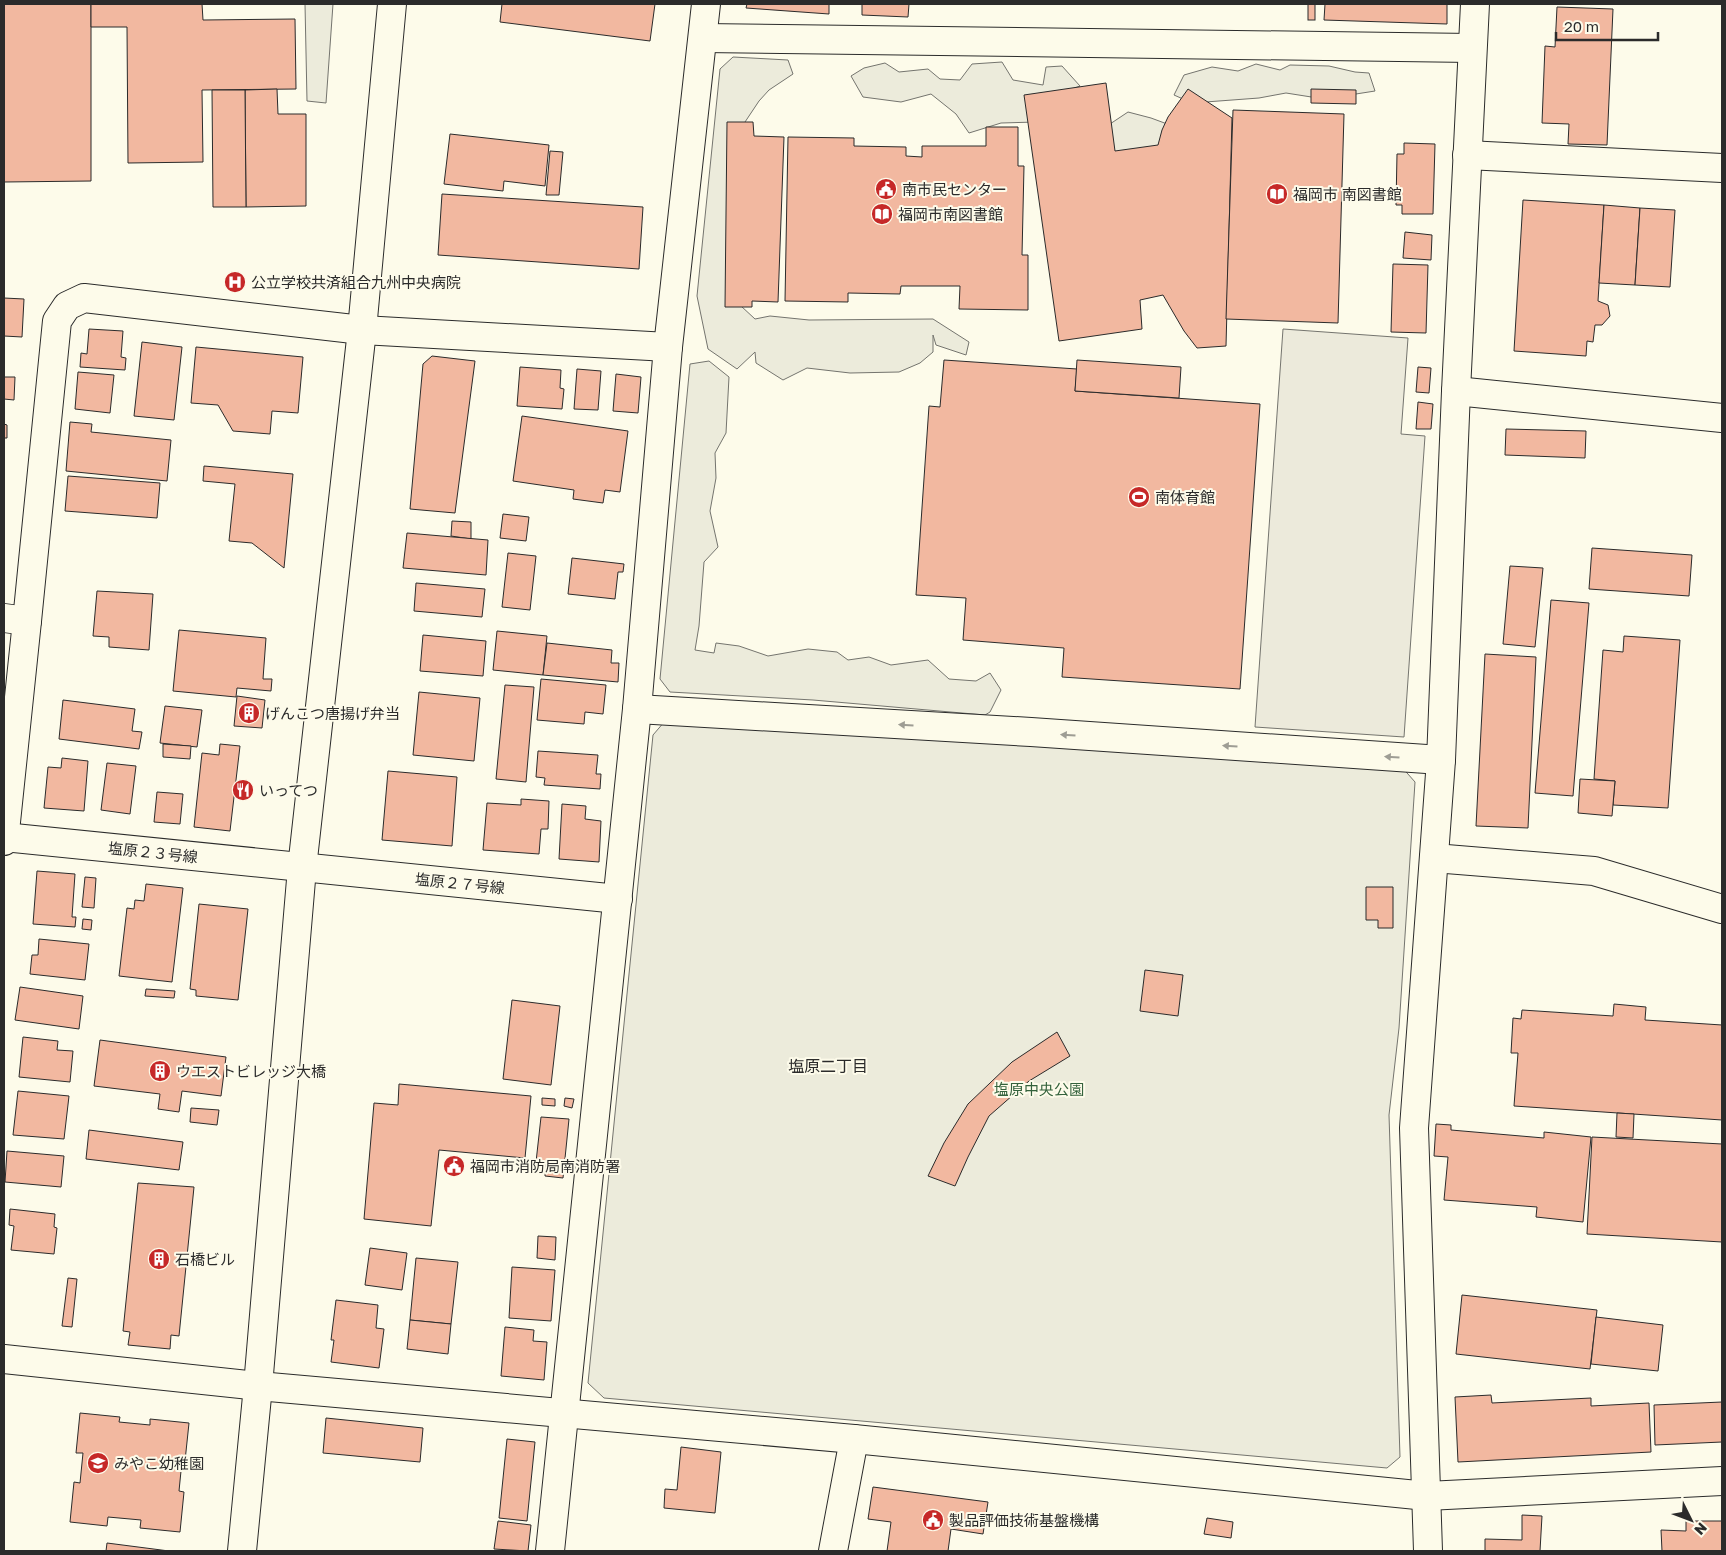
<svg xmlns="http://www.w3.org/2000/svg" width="1726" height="1555" font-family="'Golos Text','Noto Sans JP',sans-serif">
<rect width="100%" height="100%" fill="#fdfbea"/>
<g fill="#ecebdb" stroke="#74746e">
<polygon points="305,4 333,4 326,103 307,101"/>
<polygon points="733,57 788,60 793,74 769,90 759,101 741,128 741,306 755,319 770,316 809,320 933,319 969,342 966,355 936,345 933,335 933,352 920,363 899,372 850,373 807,368 783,380 756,363 755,352 737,369 708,349 697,296 720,69"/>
<polygon points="1002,62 1013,80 1043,85 1046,67 1062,66 1080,86 1056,95 1036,122 1001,123 969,133 956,114 931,94 901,102 863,97 851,76 864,68 885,63 899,72 928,69 940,79 960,80 972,64"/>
<polygon points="1256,64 1280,70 1290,65 1329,66 1355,72 1369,73 1375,91 1324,99 1286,93 1259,98 1192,103 1174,95 1184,75 1212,67 1238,71"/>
<polygon points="1128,112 1151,118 1178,128 1177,153 1101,179 1104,128"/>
<polygon points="709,361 729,377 726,433 715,453 716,478 710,511 718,547 704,562 699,626 695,650 714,653 716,643 739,646 768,656 808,649 837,652 848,660 869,657 891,665 928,660 949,679 976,681 990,673 1001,690 990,712 985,715 813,700 670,692 660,679 690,364"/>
<polygon points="665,721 1400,765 1415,782 1399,1028 1389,1115 1400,1457 1387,1468 604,1398 588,1383 653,735"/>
</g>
<polygon fill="#eceadb" stroke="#74746e" points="1283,329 1408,338 1401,434 1425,436 1404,737 1255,727"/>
<g fill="#f2b8a0" stroke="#2b2b2b">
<polygon points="4,4 91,4 91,181 4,182"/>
<polygon points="91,4 202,4 203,20 295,19 296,89 202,90 203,162 128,163 127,27 91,27"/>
<polygon points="500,4 655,4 650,41 500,22 502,4"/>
<polygon points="747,4 829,4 829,14 746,8"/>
<polygon points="862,4 909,4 908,17 862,15"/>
<rect x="1308" y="4" width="7" height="16"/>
<polygon points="1325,4 1447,4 1447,24 1324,20"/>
<polygon points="1557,7 1613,9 1607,145 1568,144 1569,124 1542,123 1545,46 1555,47"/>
<polygon points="1106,83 1115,151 1158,145 1162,130 1168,117 1188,89 1232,118 1226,346 1197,348 1184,331 1163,295 1140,300 1142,329 1059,341 1024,95"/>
<polygon points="277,89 278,114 306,114 306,206 246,207 245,90"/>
<polygon points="1311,89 1356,90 1356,104 1311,103"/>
<polygon points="212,90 245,90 246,207 213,207"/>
<polygon points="1233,110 1344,114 1338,323 1226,319"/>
<polygon points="727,122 753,122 754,136 784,137 778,302 752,301 752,307 725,307"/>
<polygon points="986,127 1018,127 1018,166 1024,166 1022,255 1028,255 1028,310 959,309 960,286 901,286 900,294 848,293 848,302 785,301 788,137 854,138 854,146 906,147 906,156 922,157 922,146 986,146"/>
<polygon points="450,134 549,145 545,186 504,181 503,191 444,184"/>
<polygon points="1404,143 1435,144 1433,214 1402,214 1402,205 1396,205 1397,154 1404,154"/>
<polygon points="550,151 563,152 559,195 546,195"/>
<polygon points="442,194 643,207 639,269 438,255"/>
<polygon points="1523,200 1604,205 1598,301 1608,305 1610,316 1602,325 1595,325 1593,342 1587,341 1586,356 1514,351"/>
<polygon points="1604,205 1640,208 1635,285 1599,283"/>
<polygon points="1640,208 1675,210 1670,287 1635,285"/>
<polygon points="1405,232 1432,235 1431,260 1403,258"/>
<polygon points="1393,264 1428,265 1426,333 1391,332"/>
<polygon points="4,298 24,299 22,337 4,336"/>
<polygon points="89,329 123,331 121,357 126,358 125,370 80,367 81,353 87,354"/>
<polygon points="142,342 182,347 174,420 134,416"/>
<polygon points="196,347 303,357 298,413 272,411 270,434 233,431 218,405 191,403"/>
<polygon points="432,356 475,361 455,513 410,509 423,364"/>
<polygon points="944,360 1077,369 1075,391 1260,404 1240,689 1062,677 1064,648 963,640 966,598 916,595 929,406 940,407"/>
<polygon points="1077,360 1181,367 1179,398 1075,391"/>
<polygon points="520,367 561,370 560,388 564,389 562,409 517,406"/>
<polygon points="1418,367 1431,368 1429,393 1416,392"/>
<polygon points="577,369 601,371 598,410 574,409"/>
<polygon points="78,372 114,375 110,413 75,409"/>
<polygon points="616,374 641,377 638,413 613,411"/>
<polygon points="4,377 15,377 14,400 4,399"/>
<polygon points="1418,402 1433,404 1431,429 1416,429"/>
<polygon points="522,416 628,431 620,492 605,490 603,503 573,499 574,490 513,481"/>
<polygon points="70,422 92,424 91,432 171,440 167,481 66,471"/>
<polygon points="4,424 7,425 7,438 4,438"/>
<polygon points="1506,429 1586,431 1585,458 1505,455"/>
<polygon points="204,466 293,474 284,568 252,543 229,541 235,484 203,481"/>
<polygon points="68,476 160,483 157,518 65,511"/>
<polygon points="503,514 529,517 526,541 500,538"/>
<polygon points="452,521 471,522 471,539 451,536"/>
<polygon points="407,533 488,540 486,575 403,568"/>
<polygon points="1592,548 1692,555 1689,596 1589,589"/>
<polygon points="508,553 536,556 530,610 502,607"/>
<polygon points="572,558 624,564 623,572 618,572 615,599 568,594"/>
<polygon points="1510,566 1543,568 1535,647 1503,644"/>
<polygon points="416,583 485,589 482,617 414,611"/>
<polygon points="97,591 153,594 149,650 109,647 109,637 93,636"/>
<polygon points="1551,600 1589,603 1573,796 1535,793"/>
<polygon points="179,630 266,638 263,679 272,679 271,691 237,688 236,697 173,691"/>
<polygon points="497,631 547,636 543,675 493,670"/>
<polygon points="423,635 486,641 483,676 420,671"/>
<polygon points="1624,636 1680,640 1668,808 1613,805 1615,781 1594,779 1603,650 1623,652"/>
<polygon points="547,643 612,650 611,663 619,663 618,682 543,675"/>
<polygon points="1485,654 1536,657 1528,828 1476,826"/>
<polygon points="541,679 606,685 603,714 585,712 584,724 537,720"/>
<polygon points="505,685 534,687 526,782 496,779"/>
<polygon points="419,692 480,698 474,761 413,755"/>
<polygon points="237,696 265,700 262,728 234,726"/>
<polygon points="63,700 135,709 132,731 142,732 139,749 59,739"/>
<polygon points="165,706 202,710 197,747 160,743"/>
<polygon points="163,744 191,746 190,759 163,757"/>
<polygon points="220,744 240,746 230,831 194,827 202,753 219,755"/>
<polygon points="538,751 598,755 596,774 601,774 600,789 544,785 545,778 536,777"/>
<polygon points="62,758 88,761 84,811 44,808 48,767 61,768"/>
<polygon points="107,763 136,766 130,814 101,810"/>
<polygon points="388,771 457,777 452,846 382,840"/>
<polygon points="1580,779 1615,781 1612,816 1578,813"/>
<polygon points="157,792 183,794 180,824 154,822"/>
<polygon points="521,799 549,801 548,829 541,829 539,854 483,850 487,803 521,805"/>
<polygon points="562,804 586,806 585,819 601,821 599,862 559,859"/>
<polygon points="37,871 75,874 72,917 76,917 75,927 33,924"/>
<polygon points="85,877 96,878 94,908 82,907"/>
<polygon points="146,884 183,888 172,982 119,976 127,908 134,909 135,900 144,901"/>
<polygon points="1366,887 1393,887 1393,928 1378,928 1378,920 1366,920"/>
<polygon points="199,904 248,909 238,1000 196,996 196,990 190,989"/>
<polygon points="83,919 92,920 91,930 82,929"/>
<polygon points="39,939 89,944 85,980 30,974 32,955 38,955"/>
<polygon points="1145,970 1183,975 1178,1016 1140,1011"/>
<polygon points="20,987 83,996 79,1029 15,1020"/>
<polygon points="146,989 175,991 174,998 145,996"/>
<polygon points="512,1000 560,1006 551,1085 503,1079"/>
<polygon points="1614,1004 1646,1007 1645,1020 1722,1025 1722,1120 1514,1106 1518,1053 1511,1053 1513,1018 1521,1019 1522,1010 1613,1016"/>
<polygon points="1057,1032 1070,1056 1029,1081 989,1116 968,1157 955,1186 928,1176 944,1143 968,1104 1012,1062"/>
<polygon points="23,1037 58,1041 57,1050 73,1051 70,1082 19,1077"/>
<polygon points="100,1040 226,1057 221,1096 182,1091 179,1112 158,1109 160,1094 94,1086"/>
<polygon points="399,1084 531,1096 525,1158 439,1150 431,1226 364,1219 374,1103 398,1105"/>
<polygon points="18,1091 69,1096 64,1139 13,1135"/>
<polygon points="542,1098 555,1099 555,1106 542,1105"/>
<polygon points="565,1098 574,1099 572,1108 564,1106"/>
<polygon points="191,1108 219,1110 217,1125 190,1122"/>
<polygon points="1617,1113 1634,1114 1633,1138 1616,1137"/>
<polygon points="541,1117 569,1119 563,1178 545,1176 546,1163 536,1162"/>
<polygon points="1436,1124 1451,1125 1451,1130 1544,1138 1544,1132 1591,1137 1583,1222 1536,1217 1537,1207 1444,1200 1448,1157 1434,1156"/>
<polygon points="89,1130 183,1142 179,1170 86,1159"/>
<polygon points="1592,1137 1722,1144 1722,1242 1587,1234"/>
<polygon points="7,1151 64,1156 61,1187 5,1182"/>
<polygon points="138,1183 194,1187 179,1336 171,1335 170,1349 128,1345 130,1332 123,1331"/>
<polygon points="10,1209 55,1214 54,1227 57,1228 54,1254 11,1250 14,1226 9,1225"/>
<polygon points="538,1236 556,1237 555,1260 537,1258"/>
<polygon points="370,1248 407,1253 402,1290 365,1285"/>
<polygon points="416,1258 458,1262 451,1324 410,1320"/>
<polygon points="512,1267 555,1270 551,1321 509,1318"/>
<polygon points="68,1278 77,1279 72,1327 62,1326"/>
<polygon points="1462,1295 1597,1310 1590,1369 1456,1354"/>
<polygon points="336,1300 378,1305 376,1328 384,1329 379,1368 331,1362 334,1340 331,1340"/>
<polygon points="1596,1317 1663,1325 1658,1371 1591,1364"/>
<polygon points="410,1320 451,1324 448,1354 407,1349"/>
<polygon points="505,1327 534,1330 533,1341 547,1342 544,1380 501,1376"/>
<polygon points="1491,1395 1492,1403 1591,1398 1591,1406 1649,1403 1651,1452 1458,1462 1455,1397"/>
<polygon points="1722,1402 1722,1442 1655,1445 1654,1405"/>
<polygon points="80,1413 120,1417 119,1422 150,1425 150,1419 189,1423 185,1461 182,1461 179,1491 184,1492 180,1532 140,1528 141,1520 108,1517 107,1526 70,1522 74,1482 80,1483 83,1453 76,1453"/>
<polygon points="326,1418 423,1428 420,1462 323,1453"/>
<polygon points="507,1439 535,1442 527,1521 499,1518"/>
<polygon points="681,1447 721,1452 715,1513 664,1508 665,1489 677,1490"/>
<polygon points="873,1487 988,1502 983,1534 951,1529 948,1551 887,1551 891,1522 868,1519"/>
<polygon points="1522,1515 1542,1516 1540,1551 1485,1551 1485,1539 1522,1540"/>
<polygon points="1207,1518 1233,1522 1231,1538 1204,1534"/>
<polygon points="498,1521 531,1525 528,1551 494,1549"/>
<polygon points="1686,1521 1722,1521 1722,1551 1662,1551 1661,1530 1686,1531"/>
<polygon points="107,1543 169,1551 106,1551"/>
</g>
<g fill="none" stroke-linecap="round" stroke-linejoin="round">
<g stroke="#2b2b2b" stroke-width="30">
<g id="minor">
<polyline points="703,38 1472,48"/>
<polyline points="1467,155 1722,168"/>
<polyline points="1456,391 1722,418"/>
<polyline points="4,618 27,621"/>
<polyline points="637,709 1031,732 1441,760"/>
<polyline points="4,837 618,899"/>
<polyline points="4,841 27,621 57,321 67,306 84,298 362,330 668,347"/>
<polyline points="1434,858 1594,871 1722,909"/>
<polyline points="4,1359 258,1386 854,1439 1427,1496 1722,1481"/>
<polyline points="242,1551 258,1386 302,868 362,330 392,4"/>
<polyline points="550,1551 637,709 668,347 706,4"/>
<polyline points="833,1551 854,1439"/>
<polyline points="1428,1551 1414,1128 1441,760 1456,391 1475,4"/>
</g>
</g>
<use href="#minor" stroke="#fdfbea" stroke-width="28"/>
</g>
<defs><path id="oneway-solid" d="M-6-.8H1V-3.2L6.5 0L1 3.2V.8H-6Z" transform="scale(1.25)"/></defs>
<g fill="#9e9d94">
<use href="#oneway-solid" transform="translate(906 725) rotate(-177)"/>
<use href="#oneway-solid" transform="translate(1068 735) rotate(-176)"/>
<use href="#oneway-solid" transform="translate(1230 746) rotate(-176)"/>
<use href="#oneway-solid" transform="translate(1392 757) rotate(-176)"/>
</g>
<defs>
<g id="civic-disc" transform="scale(1.125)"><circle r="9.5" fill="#c62828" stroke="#fdfbea"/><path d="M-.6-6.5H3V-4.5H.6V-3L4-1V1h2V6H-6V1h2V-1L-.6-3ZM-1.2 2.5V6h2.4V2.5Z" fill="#fff"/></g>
<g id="library-disc" transform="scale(1.125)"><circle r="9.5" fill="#c62828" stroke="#fdfbea"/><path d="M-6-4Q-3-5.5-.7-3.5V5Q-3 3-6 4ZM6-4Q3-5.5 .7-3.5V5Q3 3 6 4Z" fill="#fff"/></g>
<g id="hospital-disc" transform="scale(1.125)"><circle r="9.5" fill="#c62828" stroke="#fdfbea"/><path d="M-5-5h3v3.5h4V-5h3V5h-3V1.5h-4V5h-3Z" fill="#fff"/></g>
<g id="stadium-disc" transform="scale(1.125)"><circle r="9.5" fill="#c62828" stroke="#fdfbea"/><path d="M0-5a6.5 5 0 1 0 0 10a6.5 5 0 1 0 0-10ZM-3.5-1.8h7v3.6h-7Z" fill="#fff"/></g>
<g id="building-disc" transform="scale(1.125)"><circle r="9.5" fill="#c62828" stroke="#fdfbea"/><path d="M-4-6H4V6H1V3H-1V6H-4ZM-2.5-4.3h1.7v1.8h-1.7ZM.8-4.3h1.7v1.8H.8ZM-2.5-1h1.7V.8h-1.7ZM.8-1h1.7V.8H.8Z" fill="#fff"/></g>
<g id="restaurant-disc" transform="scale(1.125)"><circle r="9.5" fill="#c62828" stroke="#fdfbea"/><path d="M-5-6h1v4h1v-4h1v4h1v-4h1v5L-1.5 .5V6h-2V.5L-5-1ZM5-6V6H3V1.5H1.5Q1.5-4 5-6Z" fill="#fff"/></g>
<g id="school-disc" transform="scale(1.125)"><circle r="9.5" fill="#c62828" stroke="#fdfbea"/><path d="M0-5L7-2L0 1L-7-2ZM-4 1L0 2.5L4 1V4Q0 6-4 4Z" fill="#fff"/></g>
</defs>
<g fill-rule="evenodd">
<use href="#civic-disc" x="886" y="189"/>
<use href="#library-disc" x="1277" y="194"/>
<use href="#library-disc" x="882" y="214"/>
<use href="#hospital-disc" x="235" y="282"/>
<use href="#stadium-disc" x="1139" y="497"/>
<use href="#building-disc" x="249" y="713"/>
<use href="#restaurant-disc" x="243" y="790"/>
<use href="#building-disc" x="160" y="1071"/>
<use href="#civic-disc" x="454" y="1166"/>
<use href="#building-disc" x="159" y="1259"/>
<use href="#school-disc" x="98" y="1463"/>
<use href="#civic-disc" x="933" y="1520"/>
</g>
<g text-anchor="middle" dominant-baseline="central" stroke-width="4" stroke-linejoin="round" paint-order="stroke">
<g font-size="15" fill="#2b2b2b" stroke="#fdfbea" text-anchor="start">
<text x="902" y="189">南市民センター</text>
<text x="1293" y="194">福岡市 南図書館</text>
<text x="898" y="214">福岡市南図書館</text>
<text x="251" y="282">公立学校共済組合九州中央病院</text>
<text x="1155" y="497">南体育館</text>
<text x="265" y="713">げんこつ唐揚げ弁当</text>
<text x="259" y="790">いってつ</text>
<text x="176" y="1071">ウエストビレッジ大橋</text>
<text x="470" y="1166">福岡市消防局南消防署</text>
<text x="175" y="1259">石橋ビル</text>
<text x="114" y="1463">みやこ幼稚園</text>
<text x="949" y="1520">製品評価技術基盤機構</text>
</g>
<g font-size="15" fill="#2b2b2b" stroke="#fdfbea">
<text transform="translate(153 852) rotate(6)">塩原２３号線</text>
<text transform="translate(460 883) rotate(6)">塩原２７号線</text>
</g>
<g font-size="15" fill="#34623c" stroke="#fdfbea">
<text x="1039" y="1089">塩原中央公園</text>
</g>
<g font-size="16" fill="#2b2b2b" stroke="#fdfbea">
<text x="828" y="1066">塩原二丁目</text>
</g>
</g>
<rect width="1726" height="1555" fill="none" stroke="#2b2b2b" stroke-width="10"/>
<g transform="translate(1691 1520) rotate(132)" stroke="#fdfbea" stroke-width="4" paint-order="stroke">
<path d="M0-4L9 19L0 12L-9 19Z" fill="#2b2b2b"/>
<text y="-8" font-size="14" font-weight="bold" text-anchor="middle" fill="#2b2b2b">N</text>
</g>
<path d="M1556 32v8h102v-8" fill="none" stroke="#2b2b2b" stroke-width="2.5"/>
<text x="1564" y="32" font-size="15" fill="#2b2b2b" stroke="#fdfbea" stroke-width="4" paint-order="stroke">20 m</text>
</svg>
